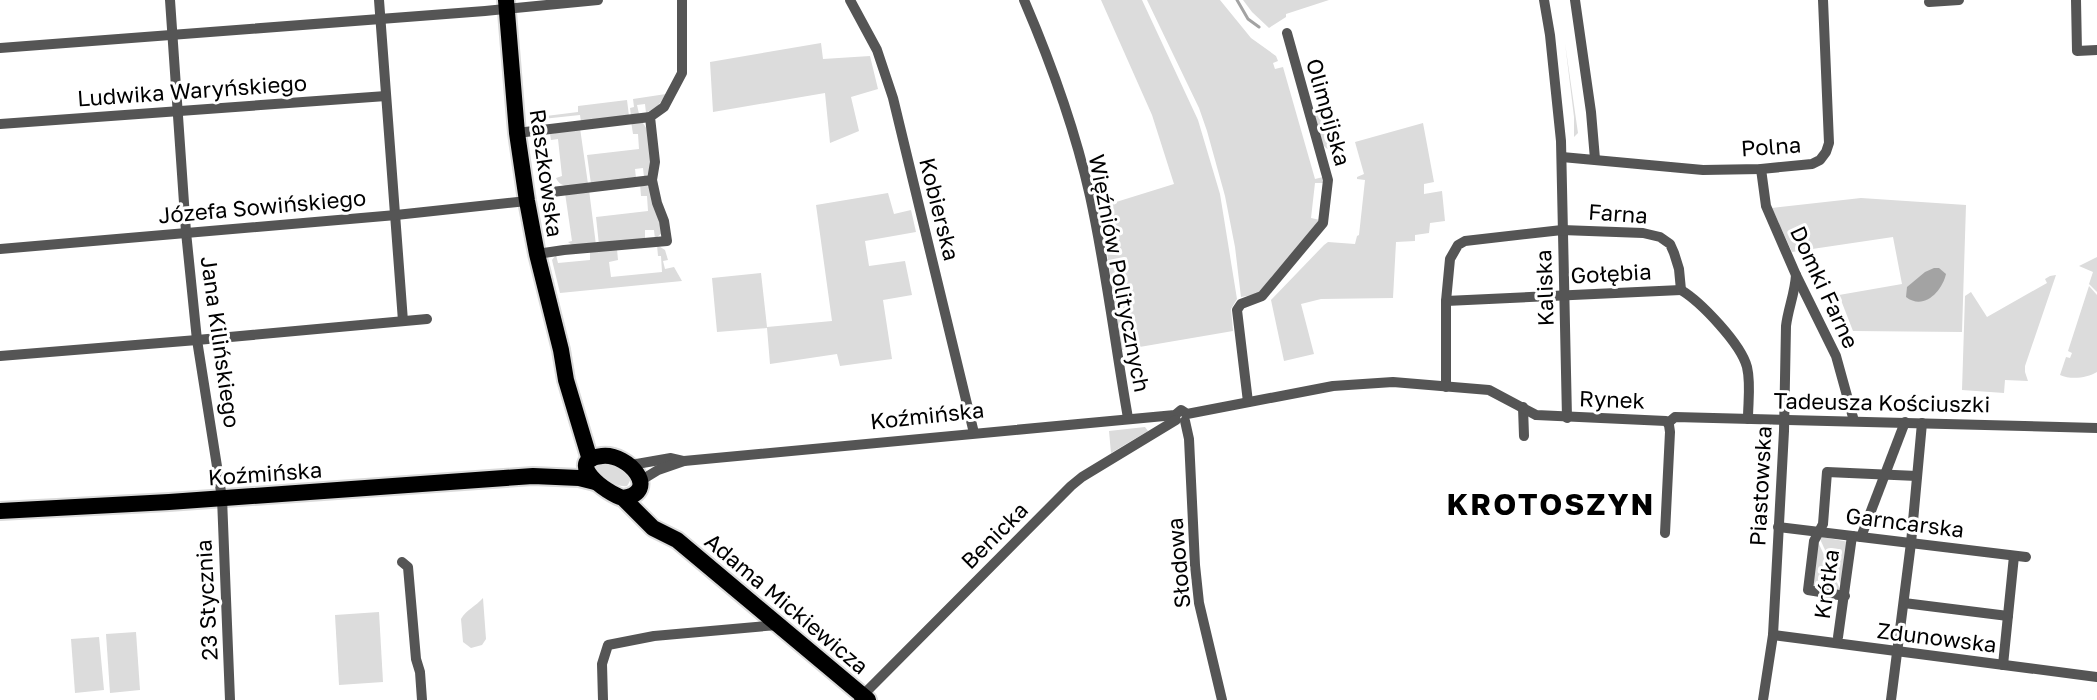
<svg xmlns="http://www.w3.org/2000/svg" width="2097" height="700" font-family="'Golos Text',sans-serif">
<rect width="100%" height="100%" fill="#fff"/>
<g fill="#dcdcdc">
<polygon points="1101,0 1142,0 1198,120 1220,194 1237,299 1231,309 1233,331 1122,350 1100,207 1174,184 1152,115"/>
<polygon points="1147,0 1220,0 1251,38 1276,56 1278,61 1273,63 1275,69 1283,67 1315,179 1323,177 1324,183 1315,183 1311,218 1320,220 1263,289 1258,294 1241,297 1235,247 1225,196 1207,131 1199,108"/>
<polygon points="1243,0 1329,0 1286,14 1286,17 1269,28 1252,12"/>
<polygon points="821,43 823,59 870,56 878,89 851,97 859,131 830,143 825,93 713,112 710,62"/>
<polygon points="1565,43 1578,133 1574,137 1574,117"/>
<polygon points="666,94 658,106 646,113 645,104 637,105 639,114 631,116 630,108 634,107 633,99"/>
<polygon points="627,100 629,116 581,122 580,115 533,120 533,127 530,126 530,118 578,112 578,106"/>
<path d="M 1323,103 L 1336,148 C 1331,149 1328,151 1324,146 C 1321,143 1315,117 1315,114 C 1316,107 1319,107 1323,103 Z"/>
<path d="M 631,121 L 642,122 C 653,134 652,159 649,174 L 644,177 L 643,168 L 635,169 L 636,178 L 591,184 L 587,155 L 639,149 L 638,134 L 633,134 Z"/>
<polygon points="1423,123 1434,182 1424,184 1424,194 1442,191 1445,221 1430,223 1429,233 1415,235 1415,241 1396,242 1393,298 1321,299 1301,304 1314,354 1284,361 1271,300 1324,245 1328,242 1355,244 1357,236 1359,235 1365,180 1357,179 1357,177 1364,174 1355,142"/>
<path d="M 580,128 L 588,184 C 576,185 562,191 556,178 L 562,176 L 558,139 L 551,140 L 550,134 Z"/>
<polygon points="640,184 650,187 663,232 655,239 654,230 645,230 645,240 599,245 596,217 648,211 647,196 641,196"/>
<polygon points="589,190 596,245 575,247 568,242 572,241 565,193"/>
<polygon points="888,193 894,214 911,210 916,232 865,241 869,266 905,261 912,295 883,300 892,359 840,366 837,354 770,364 767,328 717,332 712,278 761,273 767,327 832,321 816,205"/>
<polygon points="1861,198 1966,205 1962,332 1853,331 1839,295 1902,284 1893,237 1792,252 1772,208"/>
<polygon points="657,245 665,250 668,260 663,261 665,269 674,267 682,281 560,293 552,260 556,255 558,263 590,260 590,252 617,249 618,260 609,262 611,277 662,272 661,256 658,256"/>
<polygon points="2097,257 2097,292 2089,284 2093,272 2079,266"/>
<polygon points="2056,275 2025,366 2025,372 2028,381 2005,380 2004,393 1962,390 1965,296 1971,292 1987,317 2047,283 2045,279 2050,276"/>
<path d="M 2089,286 L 2097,295 L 2097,372 C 2087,378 2071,380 2060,375 L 2066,357 L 2070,358 L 2072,353 L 2068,351 Z"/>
<polygon points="1145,427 1148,431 1111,453 1109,431"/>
<path d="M 610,463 C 620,468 637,473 627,486 C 617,488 602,477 596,469 L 597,464 Z"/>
<polygon points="1822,537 1849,542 1841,585 1820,539"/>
<polygon points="1818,542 1840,589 1839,591 1816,588 1813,586"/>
<path d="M 483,598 L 486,639 L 482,645 L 471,648 L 463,642 L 461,619 C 466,610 476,606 483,598 Z"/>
<polygon points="379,612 383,682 339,685 335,615"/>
<polygon points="136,632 140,690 110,693 106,634"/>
<polygon points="99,637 104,690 75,693 71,639"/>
</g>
<path fill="#a3a3a3" d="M 1934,268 L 1939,268 L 1946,274 C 1942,291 1924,311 1906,297 L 1907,287 L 1925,272 Z"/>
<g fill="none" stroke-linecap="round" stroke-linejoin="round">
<polyline stroke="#a3a3a3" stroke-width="3" points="1237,0 1248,19 1259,27"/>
<g stroke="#dbdbdb" stroke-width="20">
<g id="primary">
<polyline points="506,0 517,133 527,201 537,254 561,350 566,380 590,460"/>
<path d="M 623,498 C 661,492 629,453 602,456 C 562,460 607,494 623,498 L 653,528 L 677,540 L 868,700"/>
<polyline points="0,511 169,502 533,476 579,478 595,482"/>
</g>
</g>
<g stroke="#555" stroke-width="10">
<polyline points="170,0 186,232 197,340 222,498 230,700"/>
<polyline points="379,0 403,321"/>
<polyline points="850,0 877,50 893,98 974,433"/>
<path d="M 1024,0 C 1051,63 1075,129 1090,196 C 1106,269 1115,344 1128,418"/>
<polyline points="1544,0 1550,35 1561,141 1567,418"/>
<polyline points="1575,0 1591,112 1595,159"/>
<polyline points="2076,0 2077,51 2097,50"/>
<polyline points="1929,2 1959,0"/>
<polyline points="0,48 485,11 598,0"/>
<polyline points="0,124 386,96"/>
<polyline points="517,133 650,117"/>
<polyline points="1562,157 1703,170 1761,169 1812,164 1820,160 1826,152 1829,143 1823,0"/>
<polyline points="1761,169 1766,206 1796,275 1836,356 1854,421"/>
<polyline points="552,192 652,180"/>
<polyline points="0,249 396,215 527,201"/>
<polyline points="537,254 564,250 667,241 664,221 657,203 652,180 655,162 650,117 664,107 682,73 682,0"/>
<path d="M 1681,290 C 1701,302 1741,344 1747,367 C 1751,384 1748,402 1748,419"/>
<polyline points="1446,301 1681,290"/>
<polyline points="0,356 197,340 427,319"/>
<polyline points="1446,387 1446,301 1450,259 1458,245 1465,241 1562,230 1643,233 1660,237 1670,244 1674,253 1679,269 1681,290"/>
<polyline points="1248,402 1237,310 1241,304 1262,296 1323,223 1328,180 1287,33"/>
<polyline points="1523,407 1524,436"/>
<polyline points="1185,421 1189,439 1195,565 1199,603 1222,700"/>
<polyline points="1668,423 1675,417 2097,428"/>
<polyline points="631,465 671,458 684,461"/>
<polyline points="640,481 658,470 684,461 1175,415 1181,410 1187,414 1333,386 1393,382 1489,390 1536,415 1666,421 1669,425 1670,432 1665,533"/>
<polyline points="1778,527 2026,557"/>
<polyline points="1861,537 1905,422"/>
<polyline points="402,562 408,567 416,659 420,672 422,700"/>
<polyline points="1845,596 1808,590 1814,541 1823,524 1827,472 1917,476"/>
<polyline points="1904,603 2008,616"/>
<polyline points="1773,635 2097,677"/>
<polyline points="1838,637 1852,536"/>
<polyline points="2003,665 2014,556"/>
<polyline points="859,699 1071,486 1082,477 1176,420"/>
<polyline points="603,700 602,664 608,645 654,636 777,625"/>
<path d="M 1763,700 L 1773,635 L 1784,431 L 1786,326 C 1788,309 1795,293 1796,275"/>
<polyline points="1891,700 1911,543 1922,423"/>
</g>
<use href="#primary" stroke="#000" stroke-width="16"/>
</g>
<g text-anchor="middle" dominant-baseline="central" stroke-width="6" stroke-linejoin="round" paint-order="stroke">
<g font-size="22" fill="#000" stroke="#fff">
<text transform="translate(192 90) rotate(-4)">Ludwika Waryńskiego</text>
<text transform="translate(1329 112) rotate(74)">Olimpijska</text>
<text transform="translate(1771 146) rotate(-4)">Polna</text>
<text transform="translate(547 173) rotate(82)">Raszkowska</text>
<text transform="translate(262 206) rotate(-5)">Józefa Sowińskiego</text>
<text transform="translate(940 209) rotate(76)">Kobierska</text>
<text transform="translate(1618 213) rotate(4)">Farna</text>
<text transform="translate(1120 273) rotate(79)">Więźniów Politycznych</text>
<text transform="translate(1611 273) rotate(-3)">Gołębia</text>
<text transform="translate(1825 287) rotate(65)">Domki Farne</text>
<text transform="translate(1544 288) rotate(-92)">Kaliska</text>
<text transform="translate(221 342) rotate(82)">Jana Kilińskiego</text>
<text transform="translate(1612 399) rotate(2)">Rynek</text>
<text transform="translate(1882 402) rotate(1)">Tadeusza Kościuszki</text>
<text transform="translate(927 415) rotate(-6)">Koźmińska</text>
<text transform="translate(265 473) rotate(-4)">Koźmińska</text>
<text transform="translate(1760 486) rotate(-87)">Piastowska</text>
<text transform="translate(1905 522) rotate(7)">Garncarska</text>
<text transform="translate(994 535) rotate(-45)">Benicka</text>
<text transform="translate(1178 563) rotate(-95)">Słodowa</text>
<text transform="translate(1826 584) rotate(-82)">Krótka</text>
<text transform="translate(206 600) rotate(-93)">23 Stycznia</text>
<text transform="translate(787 603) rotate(40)">Adama Mickiewicza</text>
<text transform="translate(1937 637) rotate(7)">Zdunowska</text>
</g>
<g font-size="30" font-weight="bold" letter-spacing="2" fill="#000" stroke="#fff">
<text x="1551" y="504">KROTOSZYN</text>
</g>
</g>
</svg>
